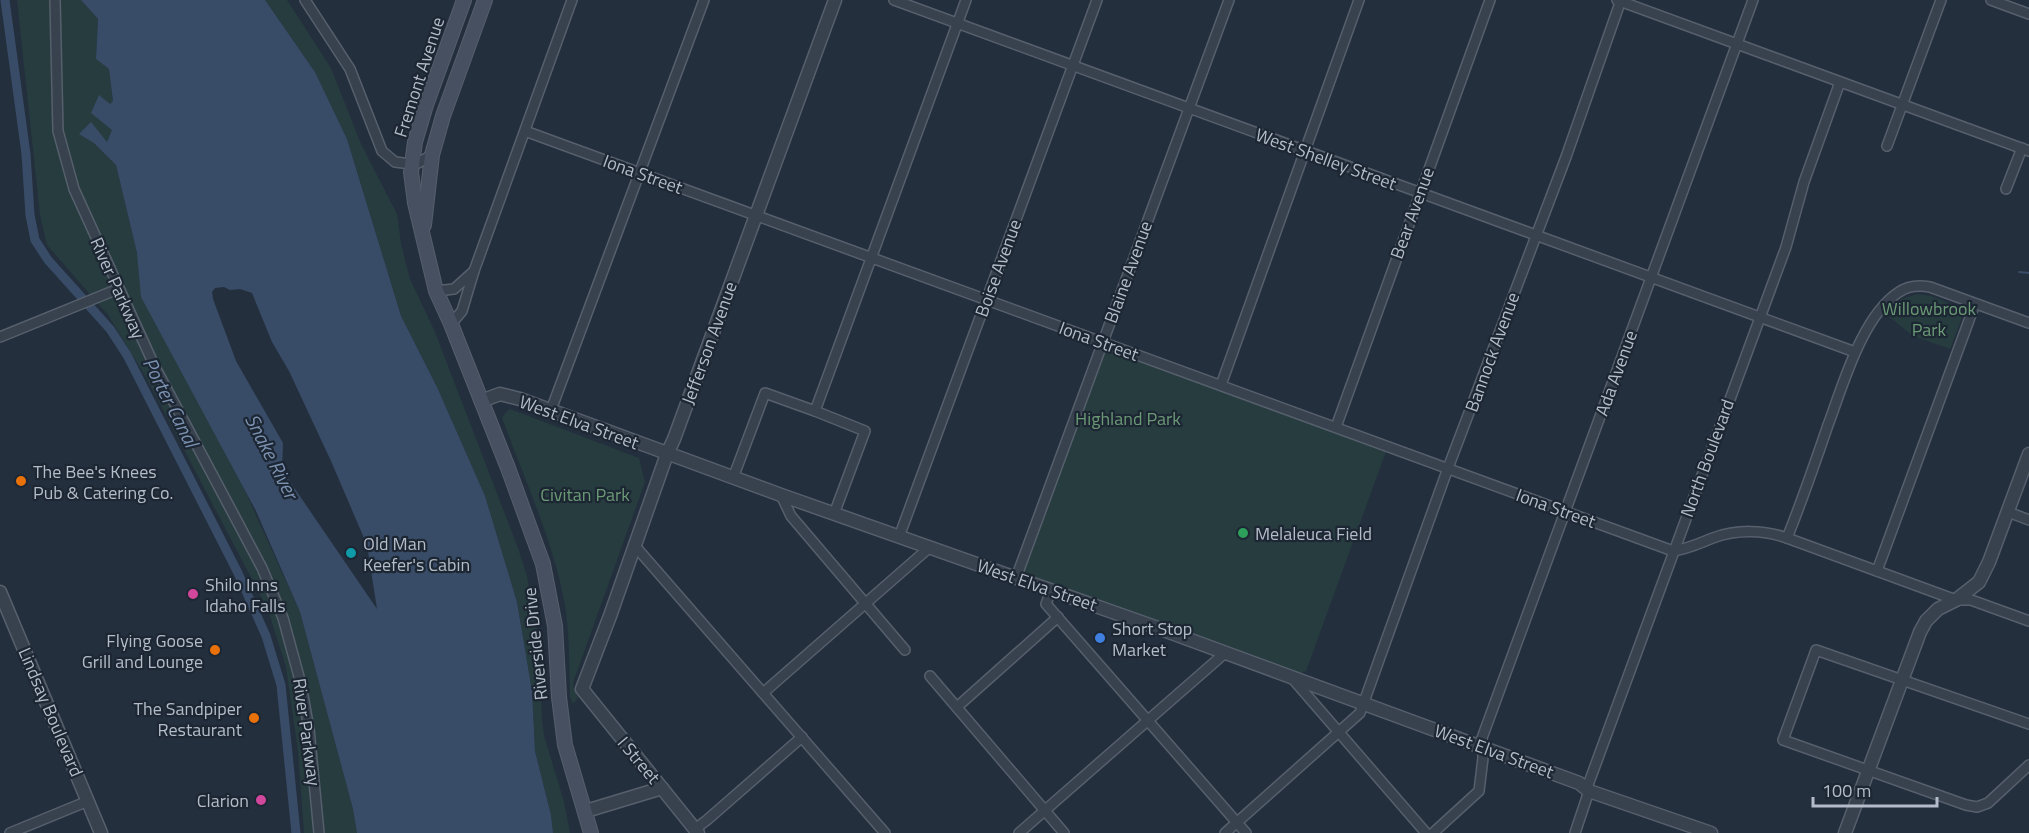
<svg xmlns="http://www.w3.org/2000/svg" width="2029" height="833" font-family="'Titillium Web',sans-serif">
<rect width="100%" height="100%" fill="#242f3e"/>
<g fill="#263c3f">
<polygon points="17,0 81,0 98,19 96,59 109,69 113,102 111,104 112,130 107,143 94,143 116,165 137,253 300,612 353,809 357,833 304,833 298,751 286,667 268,610 147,379 108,315 47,245 40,215"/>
<polygon points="265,0 287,0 331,68 361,144 397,214 401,244 410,279 435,332 518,548 527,576 538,636 542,719 544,736 563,798 570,833 553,833 551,815 535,751 532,691 517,602 485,496 437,387 401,316 347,139 315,72"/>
<polygon points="1917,294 1931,296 1962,308 1963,315 1950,349 1913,336 1887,315 1902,299"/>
<polygon points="1102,342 1388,446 1306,671 1291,677 1016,578"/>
<path d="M 510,409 L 639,458 L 645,482 L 574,680 L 573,686 L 578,698 L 574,703 L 572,703 L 570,696 C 569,665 570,632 564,600 C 552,538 524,478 502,418 L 507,411 Z"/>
</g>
<path fill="#394c67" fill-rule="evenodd" d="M 81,0 L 265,0 L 315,72 L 347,139 L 401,316 L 437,387 L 485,496 L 517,602 L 532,691 L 535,751 L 551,815 L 553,833 L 357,833 L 353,809 L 300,612 L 256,511 L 141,297 L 137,253 L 116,165 L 94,143 L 79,134 L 91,122 L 107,142 L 112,130 L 91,113 L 99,95 L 110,104 L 113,101 L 109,69 L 96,59 L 98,19 ZM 224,287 L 230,290 L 240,289 L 252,293 L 272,342 L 289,371 L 331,461 L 367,545 L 377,609 L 282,470 L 283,443 L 236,361 L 213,299 L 212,292 L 215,288 Z"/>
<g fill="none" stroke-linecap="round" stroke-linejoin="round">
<polyline stroke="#394c67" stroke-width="2" points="2019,272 2029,273"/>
<polyline stroke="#394c67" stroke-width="9" points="5,0 26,154 30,215 35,240 48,260 110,329 127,355 238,573 266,636 281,685 296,833"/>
<g stroke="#565f6c" stroke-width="12">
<g id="minor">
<polyline points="55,0 58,131 74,189 154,365 262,568 283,618 301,684 309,729 319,833"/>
<polyline points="305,0 350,69 382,151 395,162 411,164 418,163 432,155"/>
<polyline points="894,0 1855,352"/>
<polyline points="1617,0 2029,151"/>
<polyline points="1991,0 2029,14"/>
<path d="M 525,131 L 1673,551 C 1688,549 1700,543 1713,538 C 1737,529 1764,530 1787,538 L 1956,600 L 1971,600 L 2029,621"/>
<polyline points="1887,146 1941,0"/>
<polyline points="2006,189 2022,148"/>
<polyline points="436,291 454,289 474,271"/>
<polyline points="451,324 462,311 474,271 572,0"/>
<polyline points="0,337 118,289"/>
<polyline points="1221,385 1359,0"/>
<polyline points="551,410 704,0"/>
<polyline points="815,411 865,431 834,514"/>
<polyline points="1336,427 1490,0"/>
<polyline points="733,478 765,393 815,411 966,0"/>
<polyline points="781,495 791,516 905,650"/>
<polyline points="2008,512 2029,520"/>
<polyline points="899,537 1097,0"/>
<path d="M 1787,538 C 1802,501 1815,463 1828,425 C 1843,385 1862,316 1899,292 C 1909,285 1919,285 1930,287 L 2029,323"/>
<polyline points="635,546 885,833"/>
<polyline points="1877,571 1975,304"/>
<polyline points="1016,578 1229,0"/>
<polyline points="1051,590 1046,604 1246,833"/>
<polyline points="930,676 1064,833"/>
<polyline points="1292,678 1426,833"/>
<polyline points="763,693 930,547"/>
<polyline points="957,707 1058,617"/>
<polyline points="2029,724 1816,650 1783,740 1966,805 1977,807 1988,803 2029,765"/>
<polyline points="695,829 707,820 802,737"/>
<polyline points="10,833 88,801"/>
<polyline points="1019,833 1225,653"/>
<polyline points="1225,833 1360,713 1448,468 1566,157 1621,0"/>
<polyline points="1433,833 1479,791 1483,758 1482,738 1753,0"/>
<polyline points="1575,833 1589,791 1588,785 1591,777 1786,247 1804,182 1840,82"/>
</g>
</g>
<g stroke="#565f6c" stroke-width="15">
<g id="tertiary">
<polyline points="481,401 500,394 520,399 781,495 1158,628 1579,783 1589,791 1711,833"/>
<polyline points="0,592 101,833"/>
<polyline points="586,811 662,788"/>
<polyline points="698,833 582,689 610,616 667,454 674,439 835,0"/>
<polyline points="1845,833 1920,632 1926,621 1938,609 1956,600 1979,582 1989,562 2029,454"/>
</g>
</g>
<g stroke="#565f6c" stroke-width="16">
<g id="secondary">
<polyline points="464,0 426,105 415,142 411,172 415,203 436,291 451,324 508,468 543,564 555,626 559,697 565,745 591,833"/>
<polyline points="424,225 432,155 443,116 485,0"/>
</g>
</g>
<use href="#minor" stroke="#38414e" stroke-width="9"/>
<use href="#tertiary" stroke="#38414e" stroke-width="12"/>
<use href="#secondary" stroke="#465061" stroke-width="14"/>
</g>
<g fill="#e8710a" stroke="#1d2633" stroke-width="2">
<circle cx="21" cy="481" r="6"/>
<circle cx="215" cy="650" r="6"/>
<circle cx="254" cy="718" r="6"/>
</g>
<circle fill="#2e9e5b" stroke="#1d2633" stroke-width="2" cx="1243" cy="533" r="6"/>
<circle fill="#0f9aa8" stroke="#1d2633" stroke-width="2" cx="351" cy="553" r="6"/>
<g fill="#d1479c" stroke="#1d2633" stroke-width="2">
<circle cx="193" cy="594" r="6"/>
<circle cx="261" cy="800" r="6"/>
</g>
<circle fill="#3f7fe0" stroke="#1d2633" stroke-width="2" cx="1100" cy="638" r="6"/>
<g text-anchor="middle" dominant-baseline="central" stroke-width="4.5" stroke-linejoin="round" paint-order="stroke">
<g font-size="18" fill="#b4bcc9" stroke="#1d2633">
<text transform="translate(419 77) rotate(-72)">Fremont Avenue</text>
<text transform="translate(1326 159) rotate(20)">West Shelley Street</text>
<text transform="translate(643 174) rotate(20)">Iona Street</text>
<text transform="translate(1412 213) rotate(-70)">Bear Avenue</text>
<text transform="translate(998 268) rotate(-70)">Boise Avenue</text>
<text transform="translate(1128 272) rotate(-70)">Blaine Avenue</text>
<text transform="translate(118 288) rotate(66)">River Parkway</text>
<text transform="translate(1099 341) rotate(20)">Iona Street</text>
<text transform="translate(709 343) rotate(-70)">Jefferson Avenue</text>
<text transform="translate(1492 352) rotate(-70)">Bannock Avenue</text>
<text transform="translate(1616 373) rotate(-70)">Ada Avenue</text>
<text transform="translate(579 422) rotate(20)">West Elva Street</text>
<text transform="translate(1707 458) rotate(-70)">North Boulevard</text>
<text transform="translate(1556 508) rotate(20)">Iona Street</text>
<text transform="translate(1037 585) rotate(19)">West Elva Street</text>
<text transform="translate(535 644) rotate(-96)">Riverside Drive</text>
<text transform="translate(51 712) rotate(67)">Lindsay Boulevard</text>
<text transform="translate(307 732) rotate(82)">River Parkway</text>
<text transform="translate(1494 751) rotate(20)">West Elva Street</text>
<text transform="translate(639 760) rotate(50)">I Street</text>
</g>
<g font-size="18" fill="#6b9a76" stroke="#1d2633">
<text x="1929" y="308">Willowbrook<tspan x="1929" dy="21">Park</tspan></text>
<text x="1128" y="418">Highland Park</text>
<text x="585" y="494">Civitan Park</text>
</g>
<g font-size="18" fill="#b4bcc9" stroke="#1d2633" text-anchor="start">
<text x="33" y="471">The Bee's Knees<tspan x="33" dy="21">Pub &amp; Catering Co.</tspan></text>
<text x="1255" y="533">Melaleuca Field</text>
<text x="363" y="543">Old Man<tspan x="363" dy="21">Keefer's Cabin</tspan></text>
<text x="205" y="584">Shilo Inns<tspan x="205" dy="21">Idaho Falls</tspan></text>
<text x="1112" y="628">Short Stop<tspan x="1112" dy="21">Market</tspan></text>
<text x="203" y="640" text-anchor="end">Flying Goose<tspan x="203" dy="21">Grill and Lounge</tspan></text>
<text x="242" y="708" text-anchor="end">The Sandpiper<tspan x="242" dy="21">Restaurant</tspan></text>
<text x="249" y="800" text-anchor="end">Clarion</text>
</g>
<g font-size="20" font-style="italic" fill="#7c92b1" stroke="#1d2633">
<text transform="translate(171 402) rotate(63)">Porter Canal</text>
<text transform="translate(272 456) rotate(63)">Snake River</text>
</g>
</g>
<path d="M1813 797v9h124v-9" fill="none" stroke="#b4bcc9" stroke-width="3"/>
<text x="1822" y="797" font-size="18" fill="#b4bcc9" stroke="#1d2633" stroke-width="4.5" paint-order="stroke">100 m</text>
</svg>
